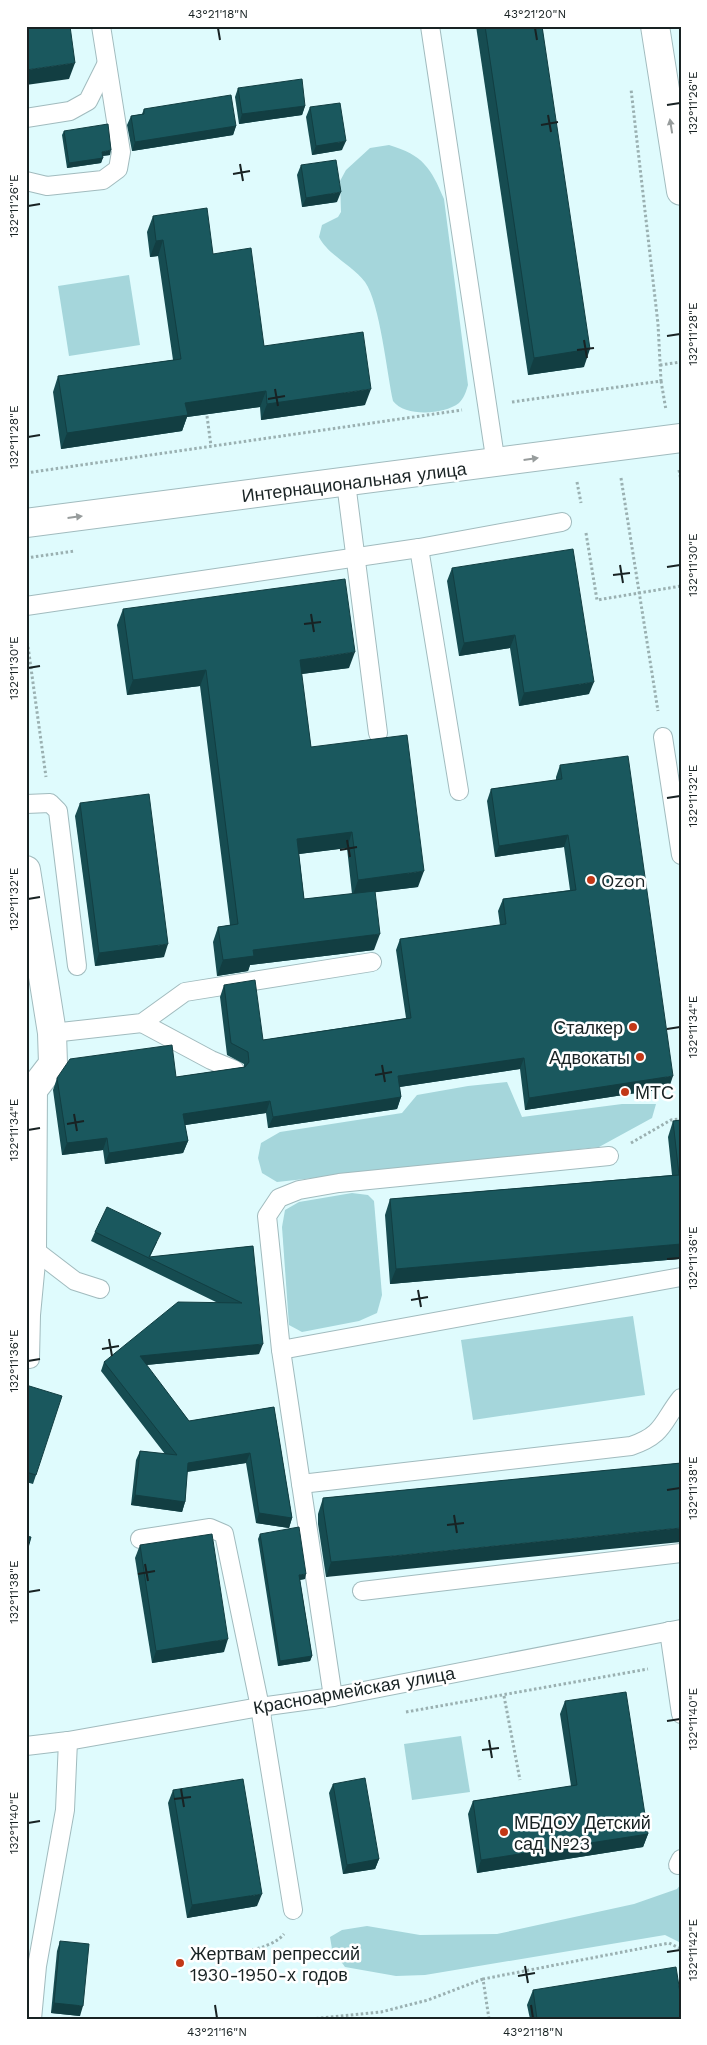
<svg xmlns="http://www.w3.org/2000/svg" width="707" height="2045" font-family="'Work Sans',sans-serif">
<rect width="100%" height="100%" fill="#dffbfd"/>
<g fill="#a5d6db">
<path d="M 389,145 C 423,155 431,168 444,199 L 468,385 C 466,392 464,398 459,403 C 443,415 405,417 393,401 C 387,374 380,303 365,282 C 352,265 328,255 319,237 L 322,225 L 338,217 L 341,212 L 340,181 L 346,170 L 370,148 Z"/>
<polygon points="129,275 140,345 69,356 58,286"/>
<polygon points="507,1082 522,1117 622,1104 656,1104 652,1118 599,1147 277,1182 262,1173 258,1158 261,1143 280,1132 402,1113 417,1095 468,1086"/>
<polygon points="352,1193 368,1195 374,1201 382,1295 377,1313 359,1321 302,1332 289,1325 282,1227 285,1210 299,1202"/>
<polygon points="633,1316 645,1395 473,1420 461,1340"/>
<polygon points="461,1736 470,1792 412,1800 404,1744"/>
<polygon points="681,1884 681,1943 665,1935 425,1975 396,1976 345,1967 332,1949 330,1937 342,1930 367,1926 420,1935 497,1934 634,1904 677,1889"/>
</g>
<g fill="none" stroke-linecap="round" stroke-linejoin="round">
<g stroke="#a1bbbe" stroke-width="20">
<g id="service">
<polyline points="430,26 496,464"/>
<polyline points="26,118 70,111 88,101 106,65"/>
<polyline points="26,181 47,186 103,180 118,169 121,152 101,26"/>
<polyline points="346,483 378,733"/>
<polyline points="419,548 459,791"/>
<polyline points="26,606 419,548 562,522"/>
<polyline points="663,737 681,855"/>
<polyline points="26,804 50,803 58,811 77,966"/>
<polyline points="142,1023 211,1060 235,1070"/>
<polyline points="52,1033 142,1023 185,992 372,962"/>
<polyline points="37,1252 75,1281 100,1289"/>
<polyline points="281,1350 681,1277"/>
<polyline points="30,1359 31,1315 37,1252 38,1085"/>
<path d="M 301,1484 L 631,1446 C 664,1435 662,1422 681,1398"/>
<polyline points="140,1539 210,1528 224,1534 260,1707 293,1910"/>
<polyline points="362,1591 681,1553"/>
<polyline points="669,1631 681,1714"/>
<polyline points="333,1697 281,1350 267,1216 279,1198 299,1190 339,1183 609,1156"/>
<polyline points="26,1746 68,1741 260,1707 333,1697 681,1629"/>
<polyline points="678,1865 681,1859"/>
<polyline points="32,2019 37,1966 65,1810 68,1741"/>
</g>
</g>
<g stroke="#a1bbbe" stroke-width="30">
<polyline id="minor" points="26,870 52,1033 53,1064 26,1099"/>
</g>
<g stroke="#a1bbbe" stroke-width="30">
<g id="primary">
<polyline points="655,26 681,191"/>
<polyline points="26,523 681,438"/>
</g>
</g>
<g stroke="#9ab0b1" stroke-width="3" stroke-dasharray="2.5 2.5" stroke-linecap="butt">
<polyline points="660,365 681,362"/>
<polyline points="661,381 666,410"/>
<polyline points="512,402 661,381 658,324 631,89"/>
<polyline points="207,416 211,446"/>
<polyline points="679,470 681,480"/>
<polyline points="26,473 462,410"/>
<polyline points="621,478 658,711"/>
<polyline points="577,482 581,503"/>
<polyline points="586,533 597,600 681,586"/>
<polyline points="26,558 75,551"/>
<polyline points="26,632 46,777"/>
<polyline points="631,1143 671,1120 681,1119"/>
<polyline points="504,1696 520,1780"/>
<polyline points="406,1712 648,1669"/>
<path d="M 193,1959 C 217,1955 269,1953 284,1934"/>
<polyline points="311,2019 381,2012 428,2000 483,1979"/>
<polyline points="489,2019 483,1979 669,1943 681,1949"/>
</g>
<use href="#service" stroke="#fff" stroke-width="18"/>
<use href="#minor" stroke="#fff" stroke-width="28"/>
<use href="#primary" stroke="#fff" stroke-width="28"/>
</g>
<g fill="#164c51" fill-rule="evenodd">
<polygon points="476,26 542,26 584,367 528,375"/>
<polygon points="238,88 305,106 302,115 239,124 235,97"/>
<polygon points="310,107 342,150 312,155 306,117"/>
<polygon points="144,109 236,126 233,135 132,151 127,125 131,116 142,114"/>
<polygon points="64,131 110,155 103,156 101,163 67,168 62,135"/>
<polygon points="301,165 337,202 302,207 297,175"/>
<polygon points="153,216 213,254 264,346 365,405 261,420 260,407 187,417 182,431 61,449 53,392 58,376 173,360 158,256 150,257 147,232"/>
<polygon points="452,568 589,694 519,706 510,648 459,656 447,581"/>
<path d="M 123,609 L 349,668 L 301,674 L 311,747 L 418,887 L 375,892 L 374,950 L 250,965 L 248,971 L 217,976 L 213,942 L 218,927 L 230,925 L 200,686 L 127,695 L 117,625 ZM 347,848 L 352,894 L 304,899 L 299,854 Z"/>
<polygon points="560,765 669,1088 525,1110 520,1069 399,1087 401,1097 397,1109 268,1128 266,1113 185,1125 188,1141 183,1153 105,1164 103,1150 62,1155 53,1090 57,1078 176,1077 244,1067 244,1064 227,1055 220,997 224,985 263,1040 406,1018 396,950 400,939 500,925 498,911 503,899 570,890 564,847 495,857 487,801 491,789 556,780 556,777"/>
<polygon points="80,803 164,957 95,966 75,816"/>
<polygon points="681,1120 681,1255 679,1259 390,1284 385,1215 390,1199 672,1175 668,1137 673,1121"/>
<polygon points="95,1232 157,1242 150,1257 253,1246 259,1354 146,1365 189,1421 274,1407 292,1518 289,1528 256,1523 246,1463 187,1472 185,1502 182,1512 131,1505 136,1460 140,1451 165,1454 101,1371 104,1362 218,1303 91,1241"/>
<polygon points="26,1385 36,1475 33,1484 26,1482"/>
<polygon points="681,1463 326,1577 318,1524 318,1514 323,1498"/>
<polygon points="260,1534 305,1579 300,1580 312,1656 310,1661 278,1666 258,1539"/>
<polygon points="140,1545 224,1652 152,1663 135,1558"/>
<polygon points="565,1701 648,1834 643,1847 477,1873 468,1814 473,1801 571,1786 560,1714"/>
<polygon points="333,1784 379,1859 375,1869 343,1874 329,1793"/>
<polygon points="173,1790 257,1906 187,1918 168,1803"/>
<polygon points="60,1941 80,2016 51,2013 57,1951"/>
<polygon points="533,1990 681,2019 530,2019 527,2005"/>
</g>
<g fill="#123e42">
<polygon points="75,63 69,79 26,85 26,70"/>
<polygon points="305,106 302,115 239,124 242,114"/>
<polygon points="236,126 233,135 132,151 135,142"/>
<polygon points="346,141 342,150 312,155 316,146"/>
<polygon points="111,150 110,155 100,156 102,152"/>
<polygon points="103,158 101,163 67,168 69,163"/>
<polygon points="341,192 337,202 302,207 306,198"/>
<polygon points="163,240 158,256 150,257 156,241"/>
<polygon points="590,349 584,367 528,375 534,358"/>
<polygon points="371,389 365,405 261,420 267,404"/>
<polygon points="266,391 260,407 187,417 182,431 61,449 67,433 185,403"/>
<polygon points="515,635 510,648 459,656 464,643"/>
<polygon points="355,652 349,668 294,675 300,660"/>
<polygon points="206,670 200,686 127,695 133,680"/>
<polygon points="594,682 589,694 519,706 524,693"/>
<polygon points="352,832 347,848 291,855 297,839"/>
<polygon points="568,835 564,847 495,857 499,846"/>
<polygon points="424,871 418,887 353,895 358,880"/>
<polygon points="380,934 374,950 250,965 248,971 217,976 223,960 253,950"/>
<polygon points="168,944 164,957 95,966 99,953"/>
<polygon points="524,1058 520,1069 393,1088 398,1076"/>
<polygon points="673,1076 669,1088 525,1110 529,1098"/>
<polygon points="401,1097 397,1109 268,1128 273,1117"/>
<polygon points="270,1101 266,1113 179,1126 183,1114"/>
<polygon points="107,1138 103,1150 62,1155 67,1143"/>
<polygon points="188,1141 183,1153 105,1164 109,1153"/>
<polygon points="681,1244 681,1255 679,1259 390,1284 396,1269"/>
<polygon points="263,1344 259,1354 136,1366 140,1356"/>
<polygon points="250,1453 246,1463 185,1472 188,1463"/>
<polygon points="135,1495 185,1502 182,1512 131,1505"/>
<polygon points="259,1513 292,1518 289,1528 256,1523"/>
<polygon points="681,1528 681,1542 326,1577 331,1562"/>
<polygon points="306,1574 305,1579 297,1580 299,1575"/>
<polygon points="228,1639 224,1652 152,1663 156,1651"/>
<polygon points="312,1656 310,1661 278,1666 280,1661"/>
<polygon points="648,1834 643,1847 477,1873 481,1860"/>
<polygon points="379,1859 375,1869 343,1874 347,1865"/>
<polygon points="262,1894 257,1906 187,1918 192,1905"/>
<polygon points="54,2003 83,2006 80,2016 51,2013"/>
</g>
<g fill="#1a585e" stroke="#123e42">
<polygon points="26,26 70,26 75,63 26,70"/>
<polygon points="485,26 542,26 590,349 534,358"/>
<polygon points="302,79 305,106 242,114 238,88"/>
<polygon points="231,95 236,126 135,142 131,116 144,114 144,109"/>
<polygon points="340,103 346,141 316,146 310,107"/>
<polygon points="108,124 111,150 102,152 103,158 69,163 64,131"/>
<polygon points="336,160 341,192 306,198 301,165"/>
<polygon points="207,208 213,254 251,248 264,346 363,332 371,389 267,404 266,391 185,403 188,415 67,433 58,376 181,359 163,240 156,241 153,216"/>
<polygon points="573,549 594,682 524,693 515,635 464,643 452,568"/>
<polygon points="345,579 355,652 300,660 311,747 407,735 424,871 358,880 352,832 297,839 304,899 375,891 380,934 253,950 254,956 223,960 218,927 238,924 206,670 133,680 123,609"/>
<polygon points="628,756 673,1076 529,1098 524,1058 398,1076 401,1097 273,1117 270,1101 183,1114 188,1141 109,1153 107,1138 67,1143 57,1078 70,1059 172,1045 176,1077 245,1067 249,1062 248,1052 231,1043 224,985 255,980 263,1040 411,1018 400,939 506,924 503,899 576,890 568,835 499,846 491,789 562,779 560,765"/>
<polygon points="149,794 168,944 99,953 80,803"/>
<polygon points="681,1120 681,1244 396,1269 390,1199 679,1175 673,1121"/>
<polygon points="107,1207 161,1233 149,1257 253,1246 263,1344 140,1356 189,1421 274,1407 292,1518 259,1513 250,1453 188,1463 185,1502 135,1495 140,1451 177,1455 104,1362 178,1302 242,1303 95,1232"/>
<polygon points="26,1385 62,1396 36,1475 26,1472"/>
<polygon points="681,1463 681,1528 331,1562 323,1508 323,1498"/>
<polygon points="299,1527 306,1574 299,1575 312,1656 280,1661 260,1534"/>
<polygon points="212,1534 228,1639 156,1651 140,1545"/>
<polygon points="26,1536 31,1537 26,1555"/>
<polygon points="626,1692 648,1834 481,1860 473,1801 577,1785 565,1701"/>
<polygon points="365,1778 379,1859 347,1865 333,1784"/>
<polygon points="243,1779 262,1894 192,1905 173,1790"/>
<polygon points="60,1941 89,1944 83,2006 54,2003"/>
<polygon points="676,1967 681,1999 681,2019 537,2019 533,1990"/>
</g>
<defs><path id="oneway-solid" d="M-6-.8H1V-3.2L6.5 0L1 3.2V.8H-6Z" transform="scale(1.25)"/></defs>
<g fill="#979c9c">
<use href="#oneway-solid" transform="translate(671 126) rotate(-99)"/>
<use href="#oneway-solid" transform="translate(531 459) rotate(-8)"/>
<use href="#oneway-solid" transform="translate(75 517) rotate(-7)"/>
</g>
<path fill="none" stroke="#182223" stroke-width="2" d="M 218,28 L 220,40M 535,28 L 537,40M 667,105 L 680,103M 548,115 L 551,132M 541,125 L 558,122M 240,164 L 243,181M 233,174 L 250,171M 28,206 L 40,204M 667,336 L 680,334M 584,340 L 587,358M 577,350 L 594,348M 275,389 L 278,406M 268,399 L 285,396M 28,437 L 40,435M 620,565 L 623,583M 667,567 L 680,565M 613,575 L 630,573M 311,614 L 314,632M 304,624 L 321,622M 28,668 L 40,666M 667,798 L 680,796M 347,840 L 350,857M 340,850 L 357,847M 28,899 L 40,897M 667,1029 L 680,1027M 382,1065 L 385,1082M 375,1075 L 392,1072M 74,1114 L 77,1131M 67,1124 L 84,1121M 28,1130 L 40,1128M 667,1259 L 680,1258M 418,1290 L 421,1307M 411,1300 L 428,1297M 109,1339 L 112,1356M 102,1349 L 119,1346M 28,1361 L 40,1359M 667,1490 L 680,1488M 454,1515 L 457,1533M 447,1525 L 464,1523M 145,1564 L 148,1581M 138,1574 L 155,1571M 28,1592 L 40,1590M 667,1721 L 680,1719M 489,1740 L 492,1758M 482,1750 L 499,1748M 181,1789 L 184,1807M 174,1799 L 191,1797M 28,1823 L 40,1821M 667,1952 L 680,1950M 525,1966 L 528,1983M 518,1976 L 535,1973M 215,2005 L 217,2018M 531,2005 L 533,2018"/>
<g fill="#c23817" stroke="#fff" stroke-width="2">
<circle cx="591" cy="880" r="5"/>
<circle cx="633" cy="1027" r="5"/>
<circle cx="640" cy="1057" r="5"/>
<circle cx="625" cy="1092" r="5"/>
<circle cx="504" cy="1832" r="5"/>
<circle cx="180" cy="1963" r="5"/>
</g>
<g text-anchor="middle" dominant-baseline="central" stroke-width="5" stroke-linejoin="round" paint-order="stroke">
<g font-size="18" fill="#182223" stroke="#fff">
<text transform="translate(354 482) rotate(-7)">Интернациональная улица</text>
<text transform="translate(354 1690) rotate(-10)">Красноармейская улица</text>
</g>
<g font-size="18" fill="#182223" stroke="#fff" text-anchor="start">
<text x="601" y="880">Ozon</text>
<text x="623" y="1027" text-anchor="end">Сталкер</text>
<text x="630" y="1057" text-anchor="end">Адвокаты</text>
<text x="635" y="1092">МТС</text>
<text x="514" y="1822">МБДОУ Детский<tspan x="514" dy="21">сад №23</tspan></text>
<text x="190" y="1953">Жертвам репрессий<tspan x="190" dy="21">1930-1950-х годов</tspan></text>
</g>
</g>
<rect width="707" height="2045" fill="none" stroke="#ffffff" stroke-width="55"/>
<rect x="28" y="28" width="652" height="1990" fill="none" stroke="#182223" stroke-width="2"/>
<g font-size="12" text-anchor="middle" fill="#182223">
<text x="218" y="18">43°21'18"N</text>
<text x="535" y="18">43°21'20"N</text>
<text transform="translate(693 103) rotate(-90)" y="4">132°11'26"E</text>
<text transform="translate(14 206) rotate(-90)" y="4">132°11'26"E</text>
<text transform="translate(693 334) rotate(-90)" y="4">132°11'28"E</text>
<text transform="translate(14 437) rotate(-90)" y="4">132°11'28"E</text>
<text transform="translate(693 565) rotate(-90)" y="4">132°11'30"E</text>
<text transform="translate(14 668) rotate(-90)" y="4">132°11'30"E</text>
<text transform="translate(693 796) rotate(-90)" y="4">132°11'32"E</text>
<text transform="translate(14 899) rotate(-90)" y="4">132°11'32"E</text>
<text transform="translate(693 1027) rotate(-90)" y="4">132°11'34"E</text>
<text transform="translate(14 1130) rotate(-90)" y="4">132°11'34"E</text>
<text transform="translate(693 1258) rotate(-90)" y="4">132°11'36"E</text>
<text transform="translate(14 1361) rotate(-90)" y="4">132°11'36"E</text>
<text transform="translate(693 1488) rotate(-90)" y="4">132°11'38"E</text>
<text transform="translate(14 1592) rotate(-90)" y="4">132°11'38"E</text>
<text transform="translate(693 1719) rotate(-90)" y="4">132°11'40"E</text>
<text transform="translate(14 1823) rotate(-90)" y="4">132°11'40"E</text>
<text transform="translate(693 1950) rotate(-90)" y="4">132°11'42"E</text>
<text x="217" y="2036">43°21'16"N</text>
<text x="533" y="2036">43°21'18"N</text>
</g>
</svg>
